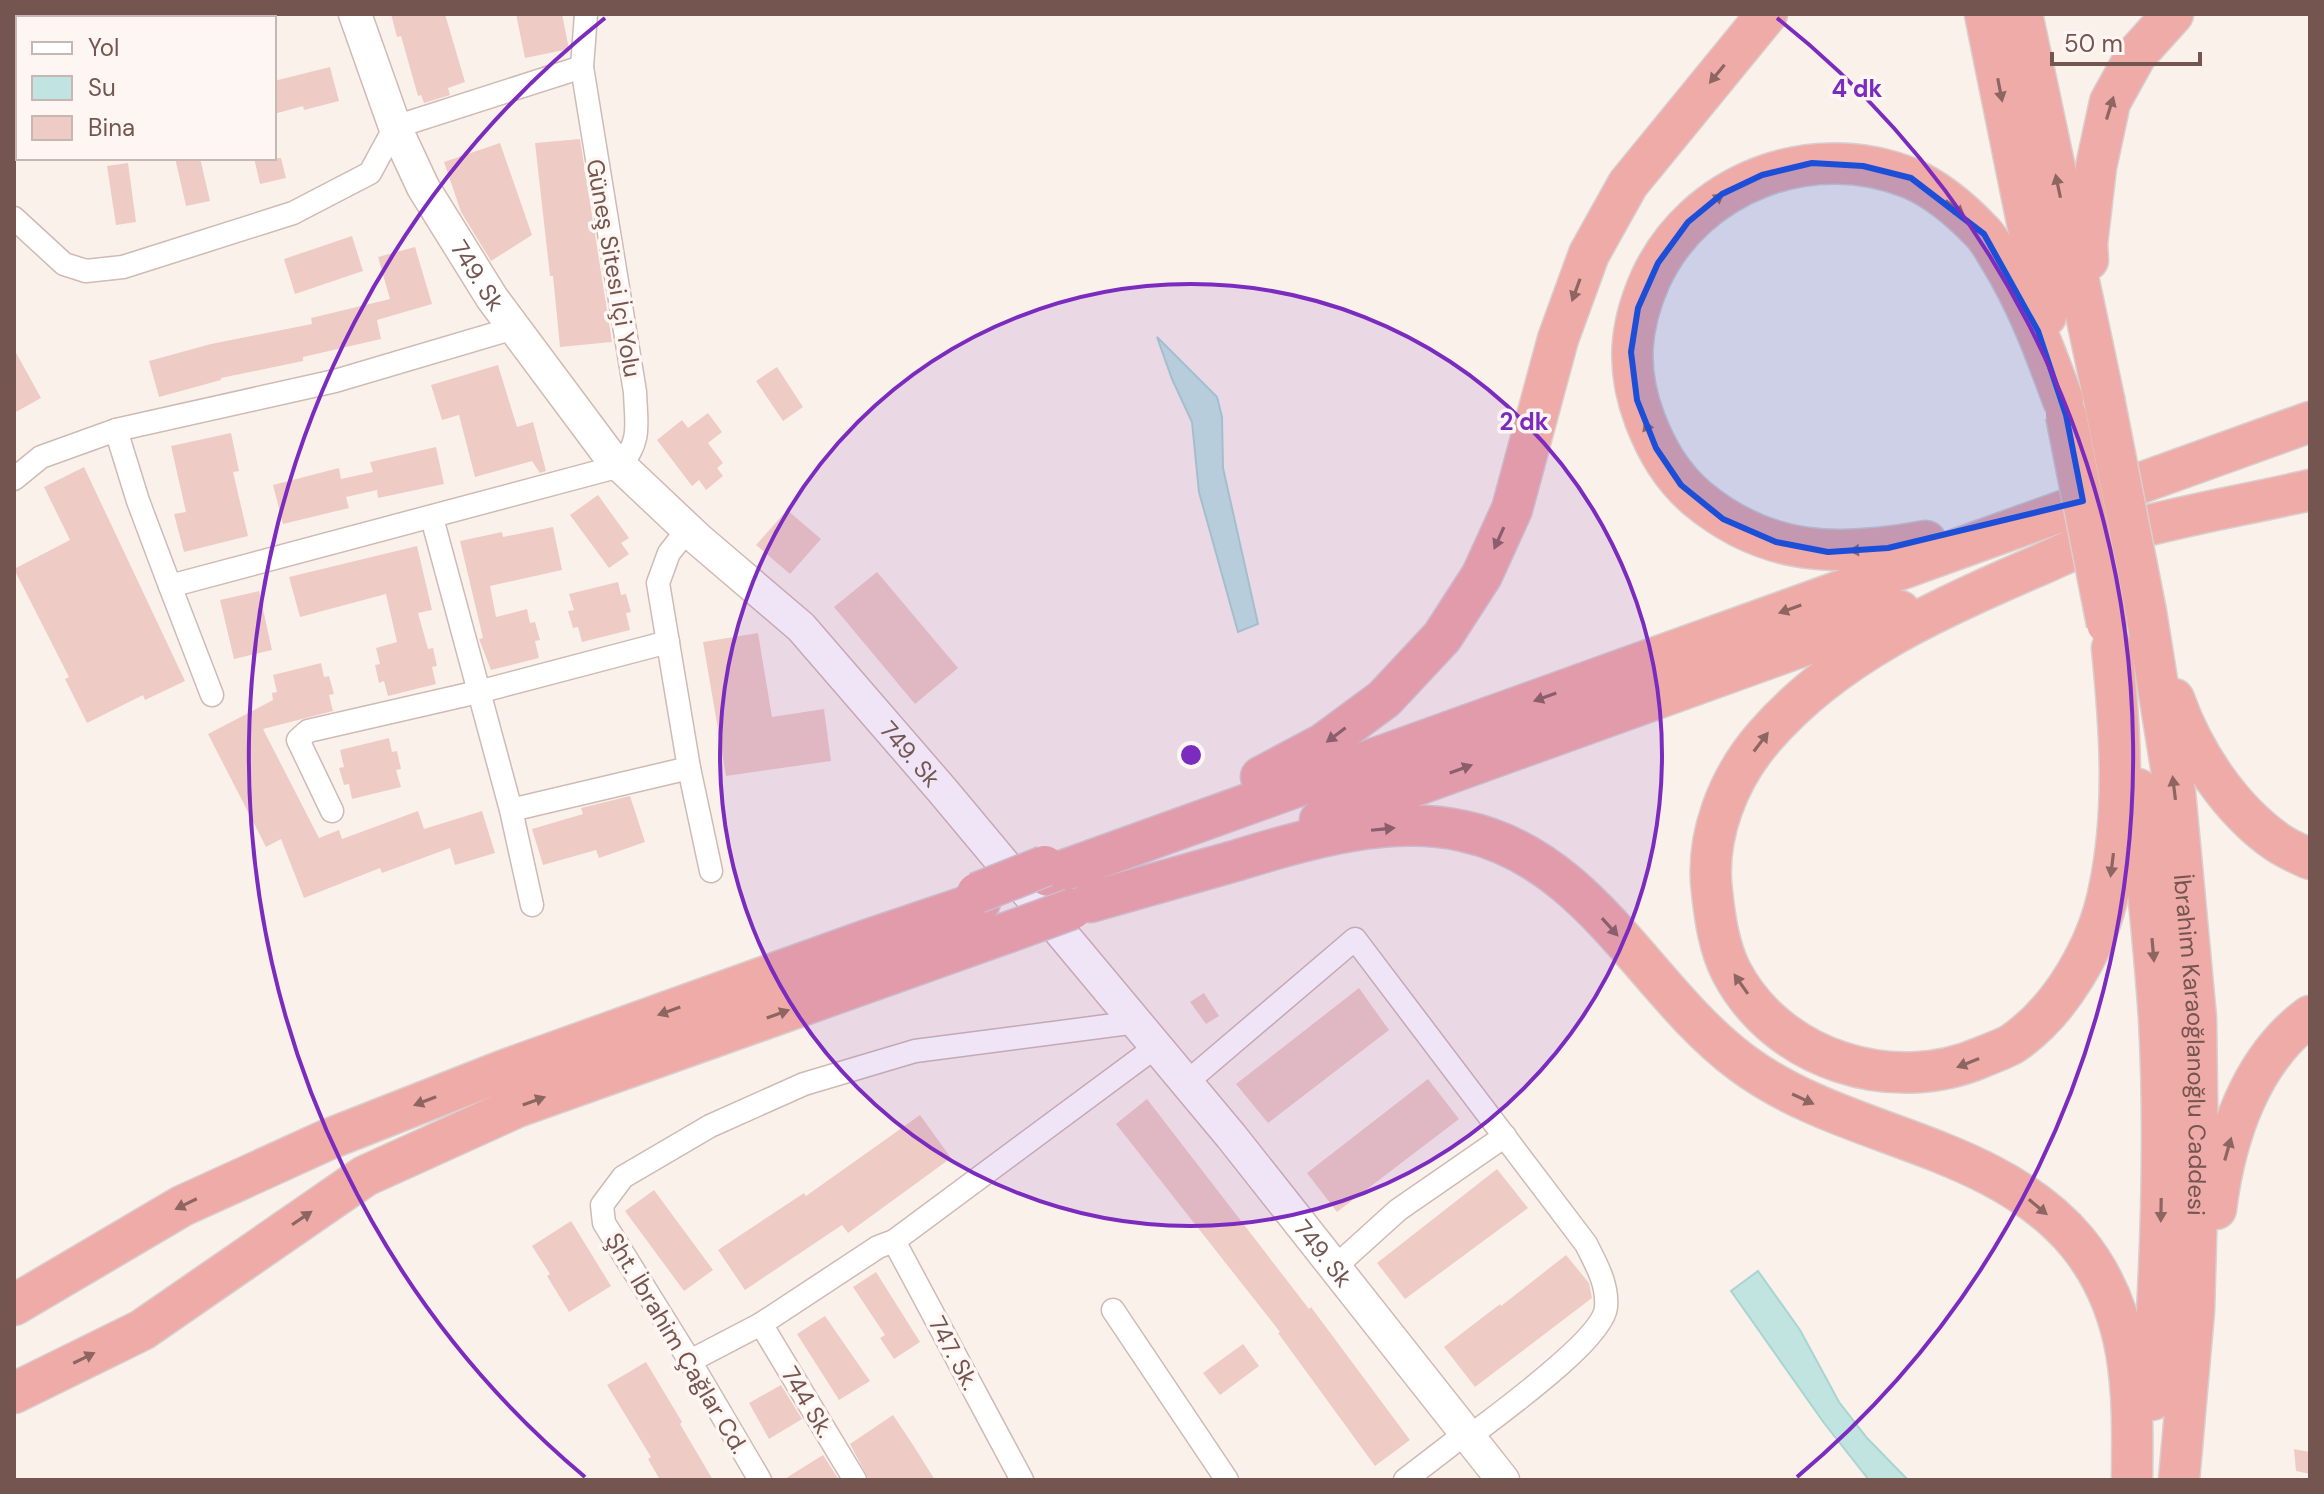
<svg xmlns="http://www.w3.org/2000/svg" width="2324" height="1494" font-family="'DM Sans',sans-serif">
<rect width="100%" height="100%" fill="#fbf1eb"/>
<g fill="#c1e4e1" stroke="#a8d4d1" stroke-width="2">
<polygon points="1157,337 1217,397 1222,417 1223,468 1258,624 1238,632 1199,492 1192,422 1172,379"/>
<polygon points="1758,1271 1800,1330 1839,1402 1867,1438 1908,1480 1869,1480 1824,1423 1731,1291"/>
</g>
<g fill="#eeccc5">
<polygon points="391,14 445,14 465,82 448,88 450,95 424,103 421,95 418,96 401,36 397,37"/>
<polygon points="516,14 562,14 569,49 525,58"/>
<polygon points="330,67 339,101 304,110 303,106 274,114 274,81"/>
<polygon points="580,139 612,342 560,347 553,276 550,276 535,143"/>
<polygon points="500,143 532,235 491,261 461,212 444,162"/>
<polygon points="175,158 200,158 210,201 186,206"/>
<polygon points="254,158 281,158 286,178 260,184"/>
<polygon points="128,163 136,222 116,225 107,166"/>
<polygon points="352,236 363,271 295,294 284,259"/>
<polygon points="415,247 432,304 377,320 381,339 303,357 303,361 221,378 221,380 159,397 149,361 211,344 312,324 311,318 390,299 378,257"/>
<polygon points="14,349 41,398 14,413"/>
<polygon points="498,365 517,427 533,422 546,471 540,473 532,461 475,477 459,415 442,420 431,385"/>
<polygon points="777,367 803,407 783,421 756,381"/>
<polygon points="708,413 722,432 708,443 723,463 717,468 723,476 706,490 699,480 692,486 657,440 682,420 688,428"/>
<polygon points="231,433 239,471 233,472 248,536 184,552 174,514 186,512 171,446"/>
<polygon points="436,447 444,484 378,498 377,490 346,497 349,508 283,524 273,485 339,468 341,479 373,472 370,462"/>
<polygon points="84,467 185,681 145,700 143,695 87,723 65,679 69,677 14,569 70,540 44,487"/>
<polygon points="598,495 629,538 621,543 629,554 609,568 570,515"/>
<polygon points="787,510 821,539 790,574 756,545"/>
<polygon points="553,527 562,570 490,586 496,617 527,609 530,623 535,622 540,640 535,641 539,658 491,670 479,639 483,638 460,541 502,532 503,537"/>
<polygon points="417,546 432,610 418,613 428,649 433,648 437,666 432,667 436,684 388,696 384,681 379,683 375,665 380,664 376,648 397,642 386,594 300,617 289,577"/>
<polygon points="877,572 958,668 915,704 834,607"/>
<polygon points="618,582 621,595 626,594 631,612 626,613 630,630 582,642 578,627 573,628 568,611 574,610 569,594"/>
<polygon points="259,591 272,650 234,659 220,600"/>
<polygon points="758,633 772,717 824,709 831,761 726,776 703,642"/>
<polygon points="321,663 324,677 329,676 334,694 329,695 333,711 263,729 319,838 339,830 342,839 418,811 424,829 482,811 495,853 455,865 450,848 382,873 380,868 304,898 281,839 266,847 208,734 273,700 272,693 277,692 273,675"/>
<polygon points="389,738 392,752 397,751 401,769 396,770 401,787 352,799 349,784 344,785 339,768 344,767 340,750"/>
<polygon points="630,796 645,842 599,858 596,850 543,865 532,829 583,814 581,808"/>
<polygon points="1359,988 1389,1030 1268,1123 1236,1084"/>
<polygon points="1204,993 1219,1016 1206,1024 1190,1002"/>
<polygon points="1428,1079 1459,1119 1337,1212 1307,1173"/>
<polygon points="1147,1099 1309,1309 1311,1307 1410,1440 1375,1466 1278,1333 1280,1332 1116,1124"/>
<polygon points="920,1115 951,1158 848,1233 842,1225 745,1290 718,1250 804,1193 806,1196"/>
<polygon points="1497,1169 1528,1208 1405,1299 1377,1263"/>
<polygon points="654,1190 713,1270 684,1291 625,1211"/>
<polygon points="571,1221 611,1286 569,1312 547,1276 550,1274 532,1246"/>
<polygon points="1566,1255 1589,1283 1592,1298 1475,1387 1444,1347 1500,1304 1501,1306"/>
<polygon points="876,1272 920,1342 894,1359 880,1338 885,1335 853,1287"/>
<polygon points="825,1316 870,1381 839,1400 797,1334"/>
<polygon points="1243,1344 1259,1366 1220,1395 1203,1373"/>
<polygon points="646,1362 682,1422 680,1424 713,1480 660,1480 648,1459 651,1457 607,1385"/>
<polygon points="781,1385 802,1419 769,1439 749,1403"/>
<polygon points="893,1415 913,1445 935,1480 869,1480 850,1444"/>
<polygon points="2294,1449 2310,1452 2310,1474 2296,1471"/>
<polygon points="823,1455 839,1480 783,1480"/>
</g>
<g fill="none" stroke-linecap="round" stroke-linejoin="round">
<g stroke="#cfbab4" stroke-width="25">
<g id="street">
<polyline points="149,14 150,18"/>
<polyline points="14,88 18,87"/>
<polyline points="14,218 64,264 86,271 123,267 293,213 370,173 395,127 582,67"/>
<path d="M 116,430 L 138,501 L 170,586 L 620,466 C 642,440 636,424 635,392 L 582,67 L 586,14"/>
<polyline points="14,479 41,457 116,430 335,381 514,328"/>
<polyline points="432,518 511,810 532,905"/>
<polyline points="688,529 669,553 658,583 689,768 711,871"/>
<polyline points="170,586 212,695"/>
<polyline points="511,810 689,768"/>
<polyline points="332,811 298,740 308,731 478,692 668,642"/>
<path d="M 1187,1082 L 1355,939 L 1586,1244 C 1596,1264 1608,1284 1606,1307 C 1604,1339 1497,1415 1469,1437"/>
<polyline points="894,1241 1157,1046"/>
<polyline points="1335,1267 1398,1210 1505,1136"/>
<polyline points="1113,1310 1227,1480"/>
<polyline points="761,1324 855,1480"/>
<polyline points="690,1361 761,1324 878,1247 894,1241 1022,1480"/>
<polyline points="760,1480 690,1361 604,1223 602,1205 623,1177 710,1126 804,1084 915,1051 1137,1022"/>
<polyline points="1405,1480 1466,1433"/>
</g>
</g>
<g stroke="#d2b9b2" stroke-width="35">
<g id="secondary">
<path id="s1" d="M 355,14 L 395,127 L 423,187 L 492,298 L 609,455 L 698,539 L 801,627 L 942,790 L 1231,1136 L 1503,1480"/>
</g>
</g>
<g stroke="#d8cfce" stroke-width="43">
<g id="highway">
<polyline points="1985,14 2046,316"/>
<polyline points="2022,14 2104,399"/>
<polyline points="2088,260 2087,244 2096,167 2110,102 2136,55 2173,14"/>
<path d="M 1926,541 C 1840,557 1768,557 1698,499 C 1672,477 1657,451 1645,420 C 1626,370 1629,328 1650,280 C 1694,183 1811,138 1910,178 C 1936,189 1963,212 1982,232 C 1989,239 1994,249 1999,257 C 2027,302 2045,351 2063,400"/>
<path id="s2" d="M 2146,612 L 2175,792 L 2196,1018 L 2198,1167 L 2194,1311 L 2179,1480"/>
<path d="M 2112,648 C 2120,728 2126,810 2109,890 C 2098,946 2061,1011 2012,1044 C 2003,1049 1992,1053 1982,1057 C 1893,1096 1777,1060 1731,971 C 1719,947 1715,919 1712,892 C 1705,837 1728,778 1765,736 C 1834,656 1935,610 2030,569 C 2057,558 2084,543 2112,535 C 2177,516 2245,505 2310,490"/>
<path d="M 2174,699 C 2193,753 2230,809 2277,842 C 2287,849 2299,854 2310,859"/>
<polyline points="1261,777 1323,744 1384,699 1442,637 1482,575 1512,509 1558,339 1589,254 1628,184 1767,14"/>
<path d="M 2138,789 C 2145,865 2154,942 2159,1018 C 2166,1145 2160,1273 2152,1400"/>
<polyline points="1320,820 1900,611"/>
<polyline points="1048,876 2310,422"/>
<path d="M 1090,902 C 1135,889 1179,877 1224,864 C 1299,842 1385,813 1463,831 C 1591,858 1645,991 1742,1063 C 1844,1139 1992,1141 2077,1242 C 2135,1313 2133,1393 2132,1480"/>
<path d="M 2216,1209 C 2225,1138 2250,1060 2310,1016"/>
<polyline points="14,1305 182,1206 329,1139 502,1071 867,940 980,902"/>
<polyline points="14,1393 142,1330 365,1176 517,1107 1006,933"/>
</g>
</g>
<use href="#street" stroke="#fff" stroke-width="22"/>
<use href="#secondary" stroke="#fff" stroke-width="32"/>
<use href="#highway" stroke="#efaba8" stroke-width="40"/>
<g stroke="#d8cfce" stroke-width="43" stroke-linecap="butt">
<g id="highway-bridge">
<polyline points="2104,399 2146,612"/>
<polyline points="2066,415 2107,624"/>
<polyline points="977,893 1045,866"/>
<polyline points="1006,933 1072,909"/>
</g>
</g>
<use href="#highway-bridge" stroke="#efaba8" stroke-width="40"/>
</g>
<defs><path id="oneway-solid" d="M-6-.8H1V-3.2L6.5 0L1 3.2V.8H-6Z" transform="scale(2)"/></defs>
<g fill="#8d6662">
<use href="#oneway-solid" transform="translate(1717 74) rotate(129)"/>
<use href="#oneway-solid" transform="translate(2000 90) rotate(79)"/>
<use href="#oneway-solid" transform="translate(2110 108) rotate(-73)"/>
<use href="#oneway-solid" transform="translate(2058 186) rotate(-102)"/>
<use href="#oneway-solid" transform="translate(1714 201) rotate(-38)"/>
<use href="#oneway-solid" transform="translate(1955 208) rotate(39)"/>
<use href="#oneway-solid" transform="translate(1576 290) rotate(110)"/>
<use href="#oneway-solid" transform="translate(1649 432) rotate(-111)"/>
<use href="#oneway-solid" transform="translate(1499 538) rotate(114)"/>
<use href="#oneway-solid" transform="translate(1861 550) rotate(177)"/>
<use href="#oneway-solid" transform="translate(1790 609) rotate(160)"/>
<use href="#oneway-solid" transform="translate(1545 697) rotate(160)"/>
<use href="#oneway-solid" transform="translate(1336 735) rotate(143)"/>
<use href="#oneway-solid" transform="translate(1761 742) rotate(-53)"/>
<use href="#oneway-solid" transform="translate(1461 769) rotate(-20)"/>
<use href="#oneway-solid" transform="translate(2174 788) rotate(-97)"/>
<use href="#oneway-solid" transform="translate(1383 829) rotate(-6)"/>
<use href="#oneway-solid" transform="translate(2112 865) rotate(97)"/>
<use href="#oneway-solid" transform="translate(1610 927) rotate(48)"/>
<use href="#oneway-solid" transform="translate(2153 950) rotate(85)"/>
<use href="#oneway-solid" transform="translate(1741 984) rotate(-125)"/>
<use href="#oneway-solid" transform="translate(669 1011) rotate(160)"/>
<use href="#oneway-solid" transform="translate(778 1014) rotate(-20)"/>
<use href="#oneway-solid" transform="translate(1968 1063) rotate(158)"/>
<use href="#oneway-solid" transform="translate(1803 1099) rotate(25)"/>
<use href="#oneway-solid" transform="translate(425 1101) rotate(159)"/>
<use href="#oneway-solid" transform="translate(534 1101) rotate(-20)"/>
<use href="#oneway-solid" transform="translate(2228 1149) rotate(-74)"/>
<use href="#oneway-solid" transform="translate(186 1204) rotate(154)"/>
<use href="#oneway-solid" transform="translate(2038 1207) rotate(40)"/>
<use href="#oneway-solid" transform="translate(2161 1210) rotate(91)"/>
<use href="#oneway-solid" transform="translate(302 1218) rotate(-34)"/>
<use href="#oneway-solid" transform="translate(84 1358) rotate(-26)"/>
</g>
<path fill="#1d4ed8" fill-opacity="0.2" stroke="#1d4ed8" stroke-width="6" stroke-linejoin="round" d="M 1812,163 L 1863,166 L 1911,178 L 1984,234 L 2038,331 L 2066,415 L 2083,501 L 1888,548 L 1828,552 L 1776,542 L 1723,519 L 1681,485 L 1656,448 L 1637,400 L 1631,352 L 1638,308 L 1658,263 L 1688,222 L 1722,194 L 1762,175 Z"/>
<circle cx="1191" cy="755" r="471" fill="#7b2cbf" fill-opacity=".12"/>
<g fill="none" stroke="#7b2cbf" stroke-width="4">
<circle cx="1191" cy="755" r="471"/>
<path d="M585 1477A942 942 0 0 1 605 18M1777 18A942 942 0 0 1 1797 1477"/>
</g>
<g text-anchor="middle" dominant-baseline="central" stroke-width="7" stroke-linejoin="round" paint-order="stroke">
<g font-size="24" fill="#755550" stroke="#fef6f2">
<text transform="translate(614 268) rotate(80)">Güneş Sitesi İçi Yolu</text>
<text stroke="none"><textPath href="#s1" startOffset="290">749. Sk</textPath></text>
<text stroke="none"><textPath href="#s1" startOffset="938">749. Sk</textPath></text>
<text stroke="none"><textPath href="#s2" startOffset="436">İbrahim Karaoğlanoğlu Caddesi</textPath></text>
<text stroke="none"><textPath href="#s1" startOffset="1586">749. Sk</textPath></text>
<text transform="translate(677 1343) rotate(59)">Şht. İbrahim Çağlar Cd.</text>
<text transform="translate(954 1353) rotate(62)">747. Sk.</text>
<text transform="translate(808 1402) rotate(59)">744 Sk.</text>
</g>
</g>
<circle cx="1191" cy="755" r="12" fill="#7b2cbf" stroke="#fef6f2" stroke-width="4"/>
<g font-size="24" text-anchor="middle" font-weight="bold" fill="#7b2cbf" stroke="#fef6f2" stroke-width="7" stroke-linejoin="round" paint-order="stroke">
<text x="1857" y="97">4 dk</text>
<text x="1524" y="430">2 dk</text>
</g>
<rect width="2324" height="1494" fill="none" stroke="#755550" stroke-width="32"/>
<rect x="16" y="16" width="260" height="144" fill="#fef6f2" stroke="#c7b6b1" stroke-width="2"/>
<rect x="32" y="42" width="40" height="12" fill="#ffffff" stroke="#c7b6b1" stroke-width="2"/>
<text x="88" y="56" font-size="24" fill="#755550">Yol</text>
<rect x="32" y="76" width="40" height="24" fill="#c1e4e1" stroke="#c7b6b1" stroke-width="2"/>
<text x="88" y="96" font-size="24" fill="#755550">Su</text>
<rect x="32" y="116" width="40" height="24" fill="#eeccc5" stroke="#c7b6b1" stroke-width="2"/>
<text x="88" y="136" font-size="24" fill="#755550">Bina</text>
<path d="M2052 52v12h148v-12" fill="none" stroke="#755550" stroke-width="4"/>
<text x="2064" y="52" font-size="24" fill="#755550" stroke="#fef6f2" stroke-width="6" paint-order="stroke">50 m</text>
</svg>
